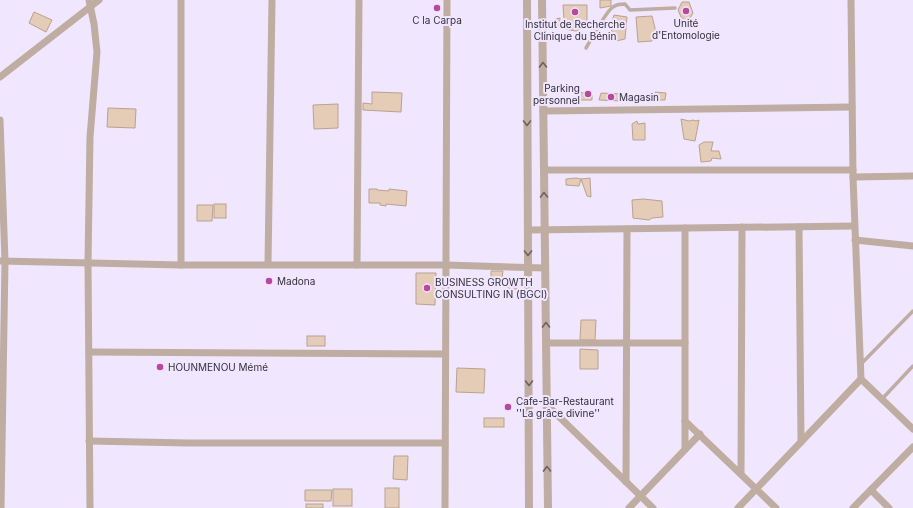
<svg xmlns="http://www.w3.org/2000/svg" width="913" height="508" font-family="Inter,sans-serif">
<rect width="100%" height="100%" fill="#f0e6fd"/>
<g fill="#e4ccb7" stroke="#b9a28e">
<polygon points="600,0 611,0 611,6 600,8"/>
<polygon points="682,2 689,2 693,13 688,22 681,17 678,10"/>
<polygon points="563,5 587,5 587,26 576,31 565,29 564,19"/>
<polygon points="34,12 52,20 46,32 29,23"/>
<polygon points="614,15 627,17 625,39 616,41 610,27"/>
<polygon points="652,16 656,32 652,41 638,42 636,17"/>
<polygon points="560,18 559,26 556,28 556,19"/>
<polygon points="372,92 402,93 401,112 363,110 363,103 372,104"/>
<polygon points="579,92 592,95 592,100 579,100"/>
<polygon points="655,92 666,93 665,100 657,100"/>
<polygon points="601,93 622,94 622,101 599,100"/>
<polygon points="338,104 338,128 314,129 313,105"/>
<polygon points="108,108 136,109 135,128 107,127"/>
<polygon points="681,119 689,121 693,120 696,121 699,120 695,141 684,139"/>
<polygon points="637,121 638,124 645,123 645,140 633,140 632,124"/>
<polygon points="704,142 713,142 711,151 719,151 721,159 712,158 711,161 701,162 699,145"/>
<polygon points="576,178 581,179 579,186 566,185 566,179"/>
<polygon points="590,178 591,197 587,196 581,179"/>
<polygon points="369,189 377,189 377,190 389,191 389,189 407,191 406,206 386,204 386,206 380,205 380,203 369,203"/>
<polygon points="643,199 662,201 663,217 652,218 649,220 633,218 632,200"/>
<rect x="214" y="204" width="12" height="14"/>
<polygon points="197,205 213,205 212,221 197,221"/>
<polygon points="491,271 503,271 502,278 491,277"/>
<polygon points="416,273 436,273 435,305 416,304"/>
<rect x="508" y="278" width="9" height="11"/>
<polygon points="581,320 596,320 595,340 580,340"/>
<rect x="307" y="336" width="18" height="10"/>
<polygon points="580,349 598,350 598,369 580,369"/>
<polygon points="457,368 485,369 484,393 456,392"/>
<rect x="484" y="418" width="20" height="9"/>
<polygon points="394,456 408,456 407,480 393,479"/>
<rect x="385" y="488" width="14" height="20"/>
<rect x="333" y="489" width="19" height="17"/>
<polygon points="305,490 332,490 331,501 305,501"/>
<rect x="306" y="504" width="17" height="4"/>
</g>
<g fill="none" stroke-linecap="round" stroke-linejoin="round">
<g stroke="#bfada1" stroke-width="3.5">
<path d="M 586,48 C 591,40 606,11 613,7 C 617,4 620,4 625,4 L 630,10 L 675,8"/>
<polyline points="861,364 913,311"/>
<polyline points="882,399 913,366"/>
</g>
<g stroke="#bfada1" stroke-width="7">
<polyline points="89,0 94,24 97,52 90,137 88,262 90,508"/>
<polyline points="851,0 853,177 861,379 913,429"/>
<polyline points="0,77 99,0"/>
<polyline points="543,111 852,107"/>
<polyline points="0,120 5,261 1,508"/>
<polyline points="544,170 853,170"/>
<polyline points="853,177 913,176"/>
<polyline points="799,227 801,442"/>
<polyline points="685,228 685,449"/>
<polyline points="528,230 854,226"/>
<polyline points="855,240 913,246"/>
<polyline points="0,261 181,265 446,265 545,268"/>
<polyline points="268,264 272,0"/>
<polyline points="181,265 181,0"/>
<polyline points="357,265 359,0"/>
<polyline points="546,343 685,343"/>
<polyline points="89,352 445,354"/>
<polyline points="547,405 653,508"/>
<polyline points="685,421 776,508"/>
<polyline points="89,441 188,443 445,443"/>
<polyline points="741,474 742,227"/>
<polyline points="626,482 627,229"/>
<polyline points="871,490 889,508"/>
<polyline points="445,508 447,0"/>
<polyline points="629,508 700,434"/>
<polyline points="738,508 861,379"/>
<polyline points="853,508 913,447"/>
</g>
<g stroke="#bfada1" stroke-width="8">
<polyline points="527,0 529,508"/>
<polyline points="542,0 548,508"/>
</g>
</g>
<defs><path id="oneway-chevron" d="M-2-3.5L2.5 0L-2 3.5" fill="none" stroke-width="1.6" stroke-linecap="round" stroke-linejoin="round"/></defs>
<g stroke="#6c6263">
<use href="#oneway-chevron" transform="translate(543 65) rotate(-91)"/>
<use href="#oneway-chevron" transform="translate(527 123) rotate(90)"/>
<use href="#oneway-chevron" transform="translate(544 195) rotate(-91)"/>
<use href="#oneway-chevron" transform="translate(528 253) rotate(90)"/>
<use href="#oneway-chevron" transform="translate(546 325) rotate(-91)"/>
<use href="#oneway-chevron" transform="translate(529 383) rotate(90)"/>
<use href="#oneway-chevron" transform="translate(547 469) rotate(-91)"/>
</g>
<g fill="#ba46a0" stroke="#f0e6fd" stroke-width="1.5">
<circle cx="437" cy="8" r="4"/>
<circle cx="686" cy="11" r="4"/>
<circle cx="575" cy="12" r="4"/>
<circle cx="588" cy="94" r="4"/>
<circle cx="611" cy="97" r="4"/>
<circle cx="269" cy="281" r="4"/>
<circle cx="427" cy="288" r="4"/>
<circle cx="160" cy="367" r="4"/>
<circle cx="508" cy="407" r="4"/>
</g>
<g text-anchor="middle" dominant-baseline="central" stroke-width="4" stroke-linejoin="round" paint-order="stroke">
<g font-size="10" fill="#34303a" stroke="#f0e6fd" text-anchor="start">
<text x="437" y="20" text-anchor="middle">C la Carpa</text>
<text x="686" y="23" text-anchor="middle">Unité<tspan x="686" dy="12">d'Entomologie</tspan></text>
<text x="575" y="24" text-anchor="middle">Institut de Recherche<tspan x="575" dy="12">Clinique du Bénin</tspan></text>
<text x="580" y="88" text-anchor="end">Parking<tspan x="580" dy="12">personnel</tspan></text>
<text x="619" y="97">Magasin</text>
<text x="277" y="281">Madona</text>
<text x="435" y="282">BUSINESS GROWTH<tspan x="435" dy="12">CONSULTING IN (BGCI)</tspan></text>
<text x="168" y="367">HOUNMENOU Mémé</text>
<text x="516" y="401">Cafe-Bar-Restaurant<tspan x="516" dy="12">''La grâce divine''</tspan></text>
</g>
</g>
</svg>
